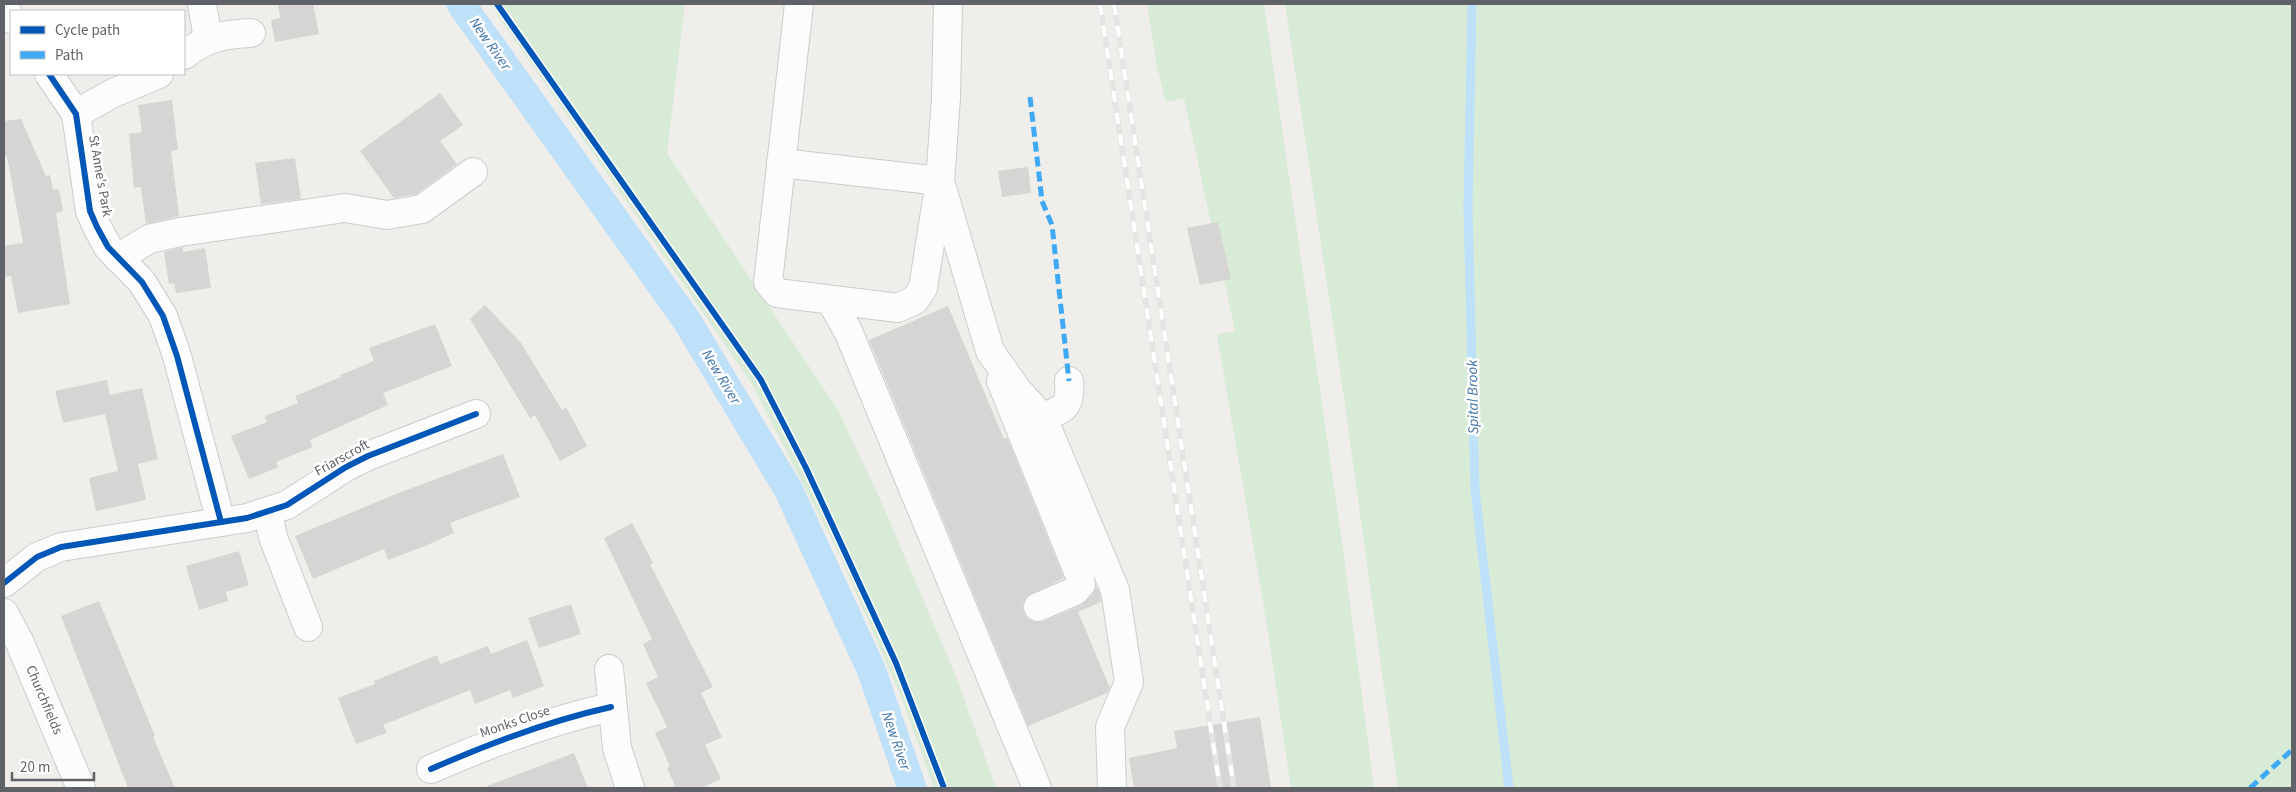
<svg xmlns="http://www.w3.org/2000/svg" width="2296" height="792" font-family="'Source Sans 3',sans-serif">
<rect width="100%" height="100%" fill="#efeeea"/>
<g fill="#d8ebd6">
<polygon points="490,4 685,4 667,153 838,410 880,499 956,676 996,788 934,788 902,699 840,556 750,381"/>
<polygon points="1147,4 1264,4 1342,542 1374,788 1291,788 1266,619 1217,335 1235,331 1224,280 1230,278 1218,222 1211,223 1184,98 1166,102 1157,67"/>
<polygon points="1285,4 2292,4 2292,788 1398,788 1344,398"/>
</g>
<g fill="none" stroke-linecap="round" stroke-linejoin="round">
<polyline stroke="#bfe0f9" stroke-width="9" points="1472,4 1468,208 1475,489 1509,788"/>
<polyline stroke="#bfe0f9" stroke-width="29" points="461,4 687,321 788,489 871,669 912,788"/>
</g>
<g fill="#d6d5d3">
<polygon points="278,4 313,4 319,34 275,42 271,20 280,18"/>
<polygon points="440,93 463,125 440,141 457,164 416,194 394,198 360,151"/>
<polygon points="172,100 178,150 171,151 179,216 146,224 141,187 134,188 129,134 142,132 138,105"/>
<polygon points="21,119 46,176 50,175 53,190 59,189 63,211 56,213 70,304 18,313 11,276 4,277 4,246 23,243 7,156 4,157 4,121"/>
<polygon points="295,158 301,199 261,204 255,163"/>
<polygon points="1028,167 1031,193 1002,197 998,171"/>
<polygon points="1218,222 1231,279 1200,285 1187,228"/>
<polygon points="183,247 183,252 205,248 211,288 176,293 174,283 169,284 164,252"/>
<polygon points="485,305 521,343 562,410 566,407 587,446 560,461 535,415 530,418 470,319"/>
<polygon points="948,306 1004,439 1007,437 1064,578 1026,597 1022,606 1024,614 1028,619 1036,622 1044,621 1082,605 1093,594 1096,586 1100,594 1101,602 1078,612 1110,688 1107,693 1028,726 869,340"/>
<polygon points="435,324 452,366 383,393 388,405 310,440 313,447 276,462 279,467 249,479 231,436 267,422 265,416 298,403 295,396 341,377 340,375 374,361 369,348"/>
<polygon points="107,380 110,395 142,388 158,459 138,464 146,500 96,511 89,478 118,471 105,414 63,423 55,391"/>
<polygon points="503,454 520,497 450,523 454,533 425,546 388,560 384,549 313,579 295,536 396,494"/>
<polygon points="632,523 653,563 650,564 713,687 701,693 722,737 705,745 721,779 701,788 676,788 667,768 670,766 655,733 667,727 646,683 658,677 643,644 652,639 604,538"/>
<polygon points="239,551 249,585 226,592 228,601 199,610 186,566"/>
<polygon points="99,601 155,736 153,737 175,788 128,788 121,770 61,616"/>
<polygon points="571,604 581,634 539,648 528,618"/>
<polygon points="527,640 544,686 513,698 510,690 475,704 470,690 383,725 387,733 356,744 338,698 375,684 374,681 437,655 440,664 488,646 491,654"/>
<polygon points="1260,717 1271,788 1134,788 1129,758 1177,748 1174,731"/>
<polygon points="574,753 588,788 487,788 487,786"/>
</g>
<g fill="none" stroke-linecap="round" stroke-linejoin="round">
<g stroke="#cbcccc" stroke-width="30">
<g id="minor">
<polyline points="202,4 208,39"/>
<polyline points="799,4 768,282 777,293 898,308 915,300 923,288 940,181 946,98 948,4"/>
<polyline points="4,8 11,19"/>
<path d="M 184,55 C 205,38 224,34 251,33"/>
<polyline points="49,74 76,114 90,211 97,227 108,247 142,282 163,316 177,356 221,522"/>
<polyline points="76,114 111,94 159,74"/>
<polyline points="781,163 940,181"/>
<polyline points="942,188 990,351 1018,391 1043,418 1115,590 1129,682 1110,727 1112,788"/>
<polyline points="118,258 149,239 180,232 345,208 387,215 422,209 473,172"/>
<polyline points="831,301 848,331 1037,788"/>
<polyline points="1001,381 1079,574 1081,584 1075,591 1038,607"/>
<path d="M 1026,415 L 1032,412 L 1043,418 C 1065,407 1071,408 1069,381"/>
<polyline points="268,513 273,537 308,627"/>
<polyline points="4,583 37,557 61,547 247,518 287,505 346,467 368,456 476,414"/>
<polyline points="4,613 20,643 81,788"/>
<polyline points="609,669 617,748 630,788"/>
<path d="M 431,769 C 490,743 548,721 611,707"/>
</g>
</g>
<use href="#minor" stroke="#fdfcfc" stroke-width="28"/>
<g stroke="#e4e4e4" stroke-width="5.5">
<g id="rail">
<polyline points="1100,4 1220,788"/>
<polyline points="1114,4 1234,788"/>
</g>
</g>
<use href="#rail" stroke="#fff" stroke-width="4" stroke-dasharray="11" stroke-linecap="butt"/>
<g stroke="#3fa9f5" stroke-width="5" stroke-dasharray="10 5" stroke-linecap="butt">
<polyline points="1030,97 1042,201 1052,225 1069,381"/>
<polyline points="2250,788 2292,750"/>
</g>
<g stroke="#fff" stroke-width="9">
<g id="cycleway">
<polyline points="497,4 761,380 806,468 896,663 944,788"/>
<polyline points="49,74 76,114 90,211 97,227 108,247 142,282 163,316 177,356 221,522"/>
<polyline points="4,583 37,557 61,547 247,518 287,505 346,467 368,456 476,414"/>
<path d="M 431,769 C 490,743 548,721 611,707"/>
</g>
</g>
<use href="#cycleway" stroke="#0057b8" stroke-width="6"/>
</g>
<g text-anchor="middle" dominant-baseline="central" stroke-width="5" stroke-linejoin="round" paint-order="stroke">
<g font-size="14" fill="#5f6368" stroke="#fff">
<text transform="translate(100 176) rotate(80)">St Anne's Park</text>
<text transform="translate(342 458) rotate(-29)">Friarscroft</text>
<text transform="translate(44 700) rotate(67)">Churchfields</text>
<text transform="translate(515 722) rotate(-19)">Monks Close</text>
</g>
<g font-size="15" font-style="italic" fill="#4174aa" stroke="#fff">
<text transform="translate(490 44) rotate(55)">New River</text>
<text transform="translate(721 377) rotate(59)">New River</text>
<text transform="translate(1473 397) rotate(-91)">Spital Brook</text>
<text transform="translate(896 741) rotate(71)">New River</text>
</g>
</g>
<rect width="2296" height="792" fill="none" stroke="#5f6368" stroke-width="10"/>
<rect x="10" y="10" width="175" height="65" fill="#ffffff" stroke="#bfc1c3"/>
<rect x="20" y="26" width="25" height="8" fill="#0057b8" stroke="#bfc1c3"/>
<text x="55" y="35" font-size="15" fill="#5f6368">Cycle path</text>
<rect x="20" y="51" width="25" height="8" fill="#3fa9f5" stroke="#bfc1c3"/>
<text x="55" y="60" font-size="15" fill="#5f6368">Path</text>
<path d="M12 772v8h82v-8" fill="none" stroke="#5f6368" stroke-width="2.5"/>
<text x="20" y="772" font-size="15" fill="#5f6368" stroke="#ffffff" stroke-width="4" paint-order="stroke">20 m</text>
</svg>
